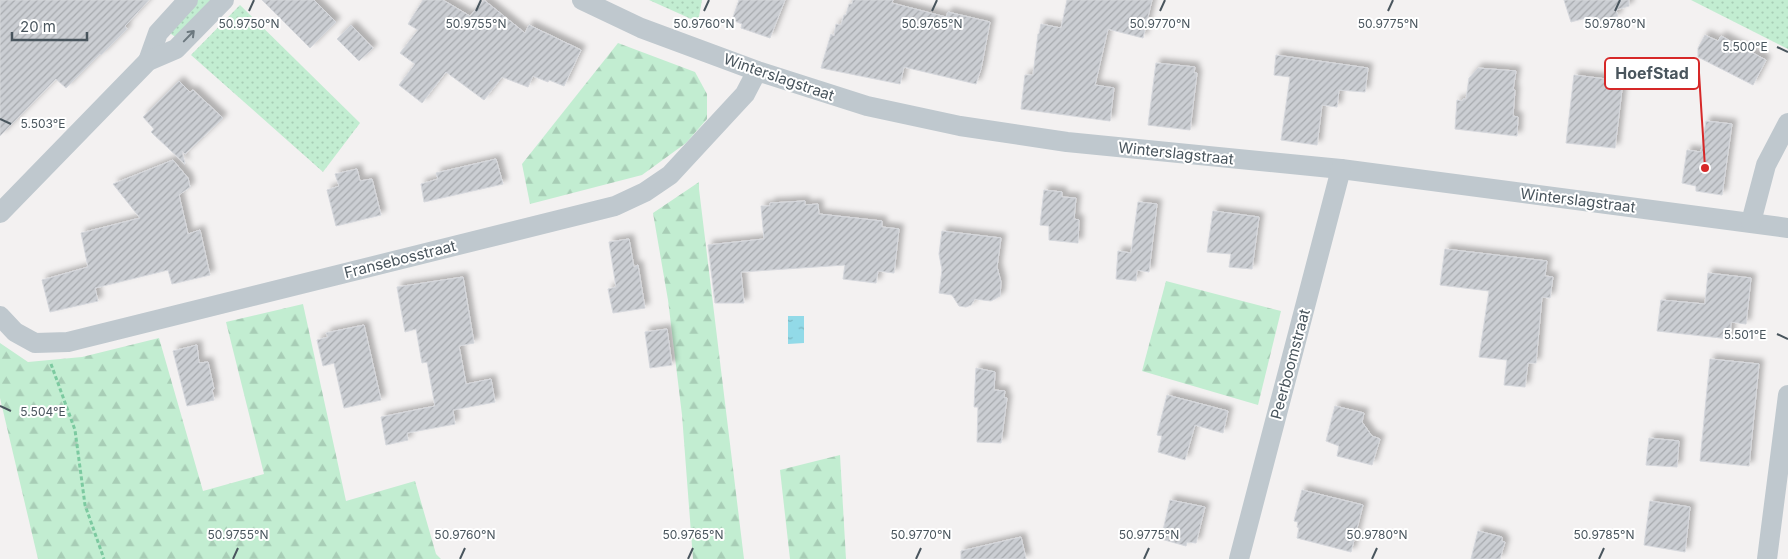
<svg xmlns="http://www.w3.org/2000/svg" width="1788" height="559" font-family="Inter,sans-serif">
<defs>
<pattern id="grass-dots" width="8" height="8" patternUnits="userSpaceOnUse" patternTransform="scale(1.25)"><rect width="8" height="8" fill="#c2edd1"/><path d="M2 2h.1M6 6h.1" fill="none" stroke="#a8cdb6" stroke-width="1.8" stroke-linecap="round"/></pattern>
<pattern id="forest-firs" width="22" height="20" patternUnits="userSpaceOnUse" patternTransform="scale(1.25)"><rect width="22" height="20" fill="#c2edd1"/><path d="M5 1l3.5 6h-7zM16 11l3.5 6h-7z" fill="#a8cdb6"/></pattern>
<pattern id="water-ripples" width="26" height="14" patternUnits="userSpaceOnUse" patternTransform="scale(1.25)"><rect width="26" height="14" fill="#92dae8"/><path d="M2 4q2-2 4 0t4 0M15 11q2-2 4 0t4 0" fill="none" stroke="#79b4bf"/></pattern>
<pattern id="building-hatch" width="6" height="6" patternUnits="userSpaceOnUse" patternTransform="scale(1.25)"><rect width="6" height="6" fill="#cbced3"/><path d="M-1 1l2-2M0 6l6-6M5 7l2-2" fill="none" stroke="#a7aaae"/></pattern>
<filter id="shadow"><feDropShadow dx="4.5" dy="-4.5" stdDeviation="2.5" flood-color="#0004"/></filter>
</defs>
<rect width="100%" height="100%" fill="#f3f1f1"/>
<g fill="url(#grass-dots)">
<polygon points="195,0 218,0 177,38 171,34 171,25"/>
<polygon points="649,0 702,0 698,22"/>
<polygon points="1691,0 1788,0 1788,49"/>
<polygon points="240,5 360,123 323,172 191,55"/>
</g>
<g fill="url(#forest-firs)">
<polygon points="618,43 695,72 707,94 707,119 686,143 642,175 530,204 522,164"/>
<polygon points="699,182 699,189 744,559 693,559 682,415 668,300 653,213"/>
<polygon points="1166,281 1281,311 1258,405 1142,371"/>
<polygon points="303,304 346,501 415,481 436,554 441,559 38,559 0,398 0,343 28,362 82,357 159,338 203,491 264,474 226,322"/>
<polygon points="840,455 846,559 790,559 780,470"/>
</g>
<polygon fill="url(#water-ripples)" points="788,316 804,316 804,343 788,344"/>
<g fill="url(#building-hatch)" stroke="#d5d7dc" filter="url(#shadow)">
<polygon points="0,0 149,0 125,26 127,29 101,55 100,54 66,88 56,79 0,136"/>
<polygon points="262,0 314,0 336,22 310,48"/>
<polygon points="423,0 443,0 470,16 484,0 525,33 529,25 581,50 564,86 549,80 548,82 533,76 528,87 502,77 484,100 446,72 422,103 399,85 415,64 400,53 418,30 408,24"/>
<polygon points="739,0 785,0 770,38 741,28 742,24 732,20"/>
<polygon points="853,0 893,0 892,3 946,17 948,12 990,22 981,69 976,84 904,67 900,84 821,68 831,34 834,36 836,24 841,25 844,15 846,15 849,4 852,4"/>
<polygon points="1067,0 1152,0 1143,38 1108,29 1095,85 1114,88 1110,121 1021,109 1025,75 1033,75 1038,34 1039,34 1041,24 1061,28"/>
<polygon points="1564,0 1629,0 1629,6 1616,10 1618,16 1595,23 1593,16 1571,22"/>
<polygon points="351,25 373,48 359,61 337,39"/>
<polygon points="1705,35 1718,41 1721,36 1766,60 1753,85 1698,57 1698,48"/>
<polygon points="1276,55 1368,68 1365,92 1339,90 1337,107 1322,105 1317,145 1281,140 1290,77 1274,75"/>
<polygon points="1156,63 1195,67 1194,73 1197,73 1190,130 1148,125"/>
<polygon points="1478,68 1516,71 1513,90 1515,90 1513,116 1518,117 1517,136 1455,129 1457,100 1462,101 1463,99 1466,99 1469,78"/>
<polygon points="1574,75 1623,81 1615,148 1566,143"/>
<polygon points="179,81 190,92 193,90 223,118 185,154 182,151 185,164 151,132 154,129 143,117"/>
<polygon points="1706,121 1732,124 1722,195 1696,191 1696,186 1682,183 1687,150 1701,152"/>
<polygon points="496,159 503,184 424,202 421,184 438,179 436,173"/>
<polygon points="173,160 188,178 190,187 179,195 188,234 200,230 210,275 172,284 168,270 95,288 98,301 50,312 42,280 88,267 81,233 140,218 113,184"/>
<polygon points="357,169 360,181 372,179 381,215 336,226 327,190 339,186 335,174"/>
<polygon points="1044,190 1062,192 1062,197 1076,198 1074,219 1079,220 1078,243 1049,240 1049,226 1040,225"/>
<polygon points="805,201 805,205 818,204 819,214 882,221 882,227 899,229 894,273 878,271 876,283 843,279 845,265 741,272 744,303 715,303 708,245 764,239 761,206 770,206 770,203"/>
<polygon points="1138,202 1157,204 1149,272 1137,270 1136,281 1116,279 1118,251 1131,253"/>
<polygon points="1213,211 1259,217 1252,269 1229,267 1231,254 1207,252"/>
<polygon points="942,231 1001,238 997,267 1001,282 1000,296 991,301 975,299 971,305 966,307 959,306 952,295 939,293 942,270 939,254"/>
<polygon points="629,239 634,267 638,265 645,308 613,313 608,289 616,287 609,242"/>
<polygon points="1445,249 1547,261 1545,276 1553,277 1550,298 1542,297 1536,363 1528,363 1525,387 1504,385 1507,360 1479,357 1489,291 1440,285"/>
<polygon points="1708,273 1751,278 1746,324 1731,322 1730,339 1657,331 1661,300 1705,304"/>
<polygon points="463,277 474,343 459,346 466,384 491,379 495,402 453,410 455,424 407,433 408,440 386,445 381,417 435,406 427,362 422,363 416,329 405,332 397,287"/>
<polygon points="364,325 381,400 344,408 334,363 323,366 317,340 328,337 326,333"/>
<polygon points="667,329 672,365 650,368 645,332"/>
<polygon points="197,345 199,363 208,362 214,389 212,389 214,400 187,406 173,351"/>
<polygon points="1710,359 1759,364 1749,466 1700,461"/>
<polygon points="976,368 995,372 994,390 1005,391 1004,398 1007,398 1001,443 977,442 978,407 974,407"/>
<polygon points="1167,395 1228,411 1223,433 1195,425 1185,460 1158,452 1162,436 1157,435"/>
<polygon points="1335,406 1364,413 1362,422 1372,436 1380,439 1372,465 1337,456 1339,446 1326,441"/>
<polygon points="1649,438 1679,441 1677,467 1646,465"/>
<polygon points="1302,490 1363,505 1351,552 1297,538 1299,528 1297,527 1298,522 1294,521"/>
<polygon points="1170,500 1205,507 1196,543 1187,542 1186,546 1161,539"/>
<polygon points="1650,501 1690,507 1685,552 1644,545"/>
<polygon points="1478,531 1502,537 1502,541 1505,542 1500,559 1471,559"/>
<polygon points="1021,537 1026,559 961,559 961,551"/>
</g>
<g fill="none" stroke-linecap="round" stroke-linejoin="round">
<polyline stroke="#7ccaa0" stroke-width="3" stroke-dasharray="4 2.5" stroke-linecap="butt" points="51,364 75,430 85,505 104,559"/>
<g stroke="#bfc8ce" stroke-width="20">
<polyline points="582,0 641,28 757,71 867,106 960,126 1067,142 1341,169 1788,228"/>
<polyline points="148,61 158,33 188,0"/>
<polyline points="0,213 148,61 176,49 224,0"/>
<polyline points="1751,222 1766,165 1788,123"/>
<polyline points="0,316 15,332 35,343 68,342 615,206 645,192 670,175 745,94 757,71"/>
<polyline points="1239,559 1341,169"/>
<polyline points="1767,559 1788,395"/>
</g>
</g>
<defs><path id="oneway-shaft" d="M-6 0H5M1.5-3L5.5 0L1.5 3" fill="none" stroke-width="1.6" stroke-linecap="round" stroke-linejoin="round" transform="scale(1.25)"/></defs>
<use stroke="#6c787f" href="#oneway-shaft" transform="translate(189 36) rotate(-46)"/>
<path fill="none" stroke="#49555d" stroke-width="2" d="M 249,11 L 254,0M 476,11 L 481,0M 704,11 L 709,0M 932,11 L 937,0M 1160,11 L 1165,0M 1388,11 L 1393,0M 1615,11 L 1620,0M 1777,47 L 1788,52M 0,119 L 11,124M 1777,334 L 1788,339M 0,406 L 11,411M 233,559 L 238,548M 460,559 L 465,548M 688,559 L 693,548M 916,559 L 921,548M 1144,559 L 1149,548M 1372,559 L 1377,548M 1599,559 L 1604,548"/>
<g text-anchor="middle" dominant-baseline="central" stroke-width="4" stroke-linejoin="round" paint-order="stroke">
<g font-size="15" fill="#49555d" stroke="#fff">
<text transform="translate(779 77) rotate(19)">Winterslagstraat</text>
<text transform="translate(1176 153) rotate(6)">Winterslagstraat</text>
<text transform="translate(1578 200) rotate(7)">Winterslagstraat</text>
<text transform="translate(400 259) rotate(-14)">Fransebosstraat</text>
<text transform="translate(1290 364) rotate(-75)">Peerboomstraat</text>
</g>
</g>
<g font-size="12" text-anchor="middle" fill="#49555d" stroke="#fff" stroke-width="4" stroke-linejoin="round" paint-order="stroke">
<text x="249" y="28">50.9750°N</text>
<text x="476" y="28">50.9755°N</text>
<text x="704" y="28">50.9760°N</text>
<text x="932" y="28">50.9765°N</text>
<text x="1160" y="28">50.9770°N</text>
<text x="1388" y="28">50.9775°N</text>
<text x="1615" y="28">50.9780°N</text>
<text x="1745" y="51">5.500°E</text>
<text x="43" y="128">5.503°E</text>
<text x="1745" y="339">5.501°E</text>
<text x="43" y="416">5.504°E</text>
<text x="238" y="539">50.9755°N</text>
<text x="465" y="539">50.9760°N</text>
<text x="693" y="539">50.9765°N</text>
<text x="921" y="539">50.9770°N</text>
<text x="1149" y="539">50.9775°N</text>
<text x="1377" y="539">50.9780°N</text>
<text x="1604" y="539">50.9785°N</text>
</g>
<path fill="none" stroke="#d62828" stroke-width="2" d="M1705 168L1699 73"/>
<circle fill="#d62828" stroke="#fff" stroke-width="2" cx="1705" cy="168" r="5"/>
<rect fill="#fff" stroke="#d62828" stroke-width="2" x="1605" y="58" width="94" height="31" rx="5"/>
<g font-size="16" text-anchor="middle" font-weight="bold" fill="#49555d">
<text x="1652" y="79">HoefStad</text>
</g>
<path d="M12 32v8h75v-8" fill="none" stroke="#49555d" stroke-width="2.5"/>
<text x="20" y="32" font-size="15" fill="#49555d" stroke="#ffffff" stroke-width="4" paint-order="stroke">20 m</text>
</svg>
